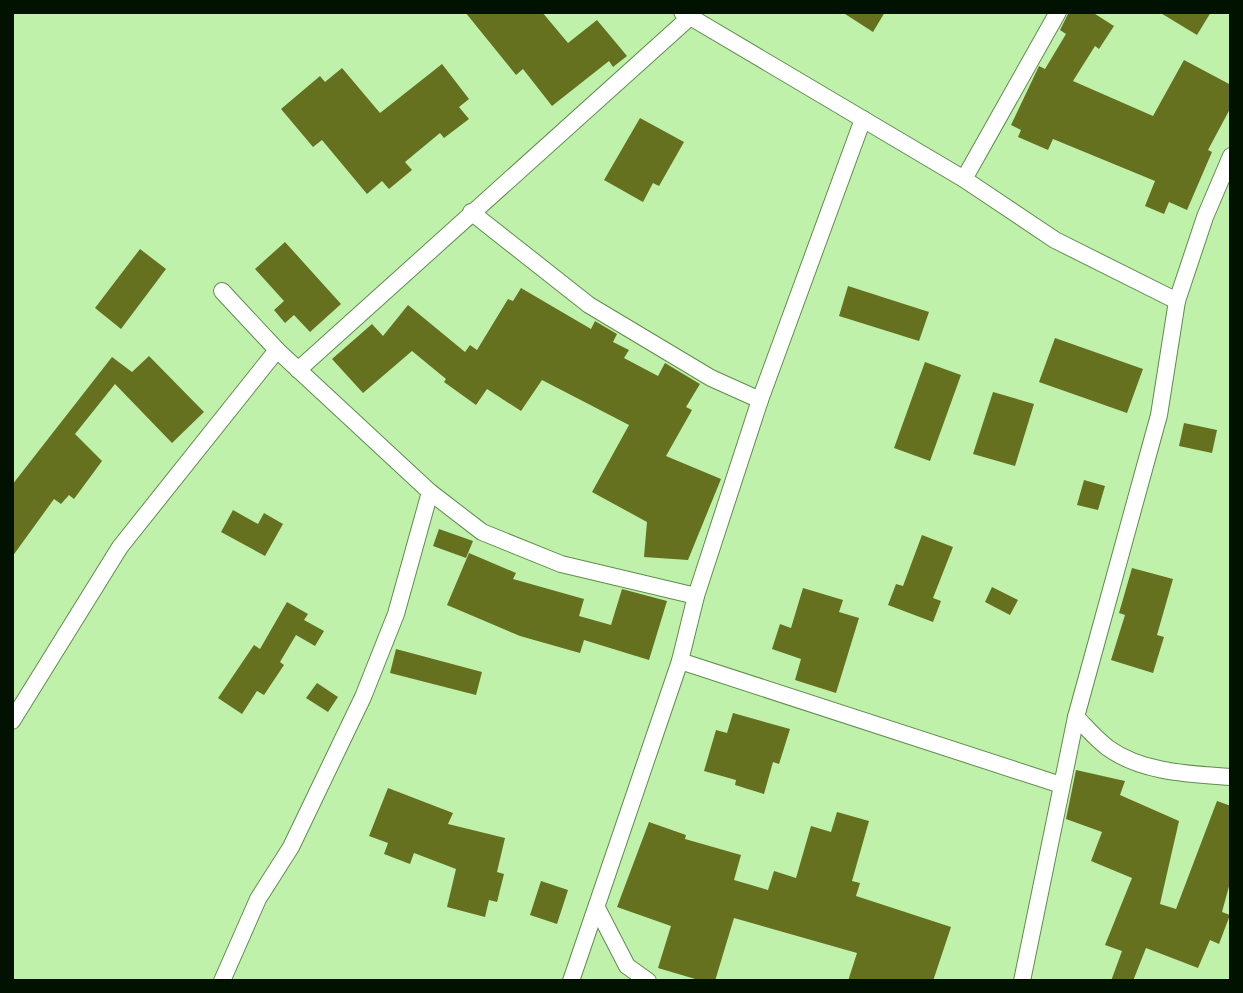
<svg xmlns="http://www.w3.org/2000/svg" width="1243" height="993" font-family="Rubik,sans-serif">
<rect width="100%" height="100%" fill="#bff1ab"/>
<g fill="#65711e">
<polygon points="465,12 542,12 568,43 597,20 627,56 613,67 609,61 552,106 523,69 516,75"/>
<polygon points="842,12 885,12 873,32"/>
<polygon points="1069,12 1092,12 1114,26 1099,49 1095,46 1073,81 1153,116 1184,60 1231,85 1231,107 1208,150 1212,152 1187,210 1169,202 1164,214 1145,206 1155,181 1053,139 1048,150 1018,137 1021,130 1011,125 1039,66 1045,69 1066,34 1060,30"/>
<polygon points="1159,12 1211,12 1197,35"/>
<polygon points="442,64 469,99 459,107 469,119 444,138 440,133 405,162 412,170 389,189 382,181 367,194 322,140 313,147 281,109 320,76 325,82 342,68 380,113"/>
<polygon points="640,118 684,142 659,186 653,183 643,202 604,180"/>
<polygon points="285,242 341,304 310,332 294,315 285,323 274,310 284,301 255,269"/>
<polygon points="140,249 166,269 121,329 95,308"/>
<polygon points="848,286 929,312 919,341 839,316"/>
<polygon points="521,288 591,329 595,321 617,334 613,342 629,350 624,358 658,376 665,363 700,384 686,407 692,410 666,456 721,479 688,560 644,557 647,522 592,492 629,425 542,380 521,411 487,389 476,405 444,382 446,379 412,351 363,393 332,359 372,324 383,336 408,305 465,352 470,345 477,350 508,299 513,301"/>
<polygon points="1055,338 1143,369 1127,413 1039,382"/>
<polygon points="149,356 204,412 172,443 115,384 75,434 102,461 74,499 69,495 61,504 54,499 12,557 12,485 112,357 132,372"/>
<polygon points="925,362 961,375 930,461 894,448"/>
<polygon points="993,392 1034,404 1015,466 973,454"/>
<polygon points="1184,423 1217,430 1212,453 1179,446"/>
<polygon points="1084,480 1105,486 1098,510 1077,505"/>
<polygon points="233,510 258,524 264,513 283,524 265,556 221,532"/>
<polygon points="439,529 473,541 466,558 433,546"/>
<polygon points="922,535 953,547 933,598 941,601 933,622 888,605 896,584 903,586"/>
<polygon points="469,553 516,573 513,579 584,599 579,616 611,625 622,589 667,601 649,660 584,640 580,653 520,636 447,605"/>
<polygon points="1132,568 1173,579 1157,635 1164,637 1153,673 1111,660 1125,615 1119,613"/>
<polygon points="992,587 1018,600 1010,615 985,602"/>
<polygon points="803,588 843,600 839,612 859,618 836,693 795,680 801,659 772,649 780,624 791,628"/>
<polygon points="287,602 308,614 304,620 324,631 315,646 296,635 280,662 284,665 264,695 257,691 242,714 218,698 254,645 260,649"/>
<polygon points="396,649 482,672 476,695 390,673"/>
<polygon points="317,683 338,697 328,712 306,698"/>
<polygon points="733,713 790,729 779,764 773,762 764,794 735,785 736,780 704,771 716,730 727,733"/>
<polygon points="1076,770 1125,781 1120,795 1179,821 1160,904 1176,909 1217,801 1231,806 1231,879 1222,912 1230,915 1219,944 1210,940 1198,968 1146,948 1133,981 1111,981 1122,951 1105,945 1132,878 1091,861 1102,832 1066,819"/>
<polygon points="388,788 453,813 448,824 505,838 497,872 504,874 497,902 489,900 485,917 447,907 456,869 414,853 410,864 384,854 388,843 369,836"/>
<polygon points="837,812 869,821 852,881 860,883 856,896 951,927 933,981 848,981 857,953 734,918 715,981 702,981 658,968 671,926 617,907 649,822 686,835 685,839 741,855 734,880 768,890 774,871 796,878 811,826 831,832"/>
<polygon points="541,881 568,890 557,924 530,915"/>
</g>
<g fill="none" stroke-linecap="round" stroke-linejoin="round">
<g stroke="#5f8d4c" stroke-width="18">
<g id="street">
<polyline points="682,12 964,179 1055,240 1177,301 1159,415 1076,717 1022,981"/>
<polyline points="964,179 1058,12"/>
<polyline points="471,212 589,305 711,378 760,400"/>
<polyline points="222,291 277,350 430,492 482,532 561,564 696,596"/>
<polyline points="1177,301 1205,217 1231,156"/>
<polyline points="298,370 690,17"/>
<polyline points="680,661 1061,785"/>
<path d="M 1076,717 C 1086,727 1096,739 1108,748 C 1143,773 1190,774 1231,777"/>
<polyline points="12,721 120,547 277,350"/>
<polyline points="597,908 627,966 648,981"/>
<polyline points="222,981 258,899 291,847 363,697 396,614 430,492"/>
<polyline points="571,981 680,661 696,596 760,400 863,119"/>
</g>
</g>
<use href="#street" stroke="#fff" stroke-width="16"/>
</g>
<rect width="1243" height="993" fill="none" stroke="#021200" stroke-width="28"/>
</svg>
